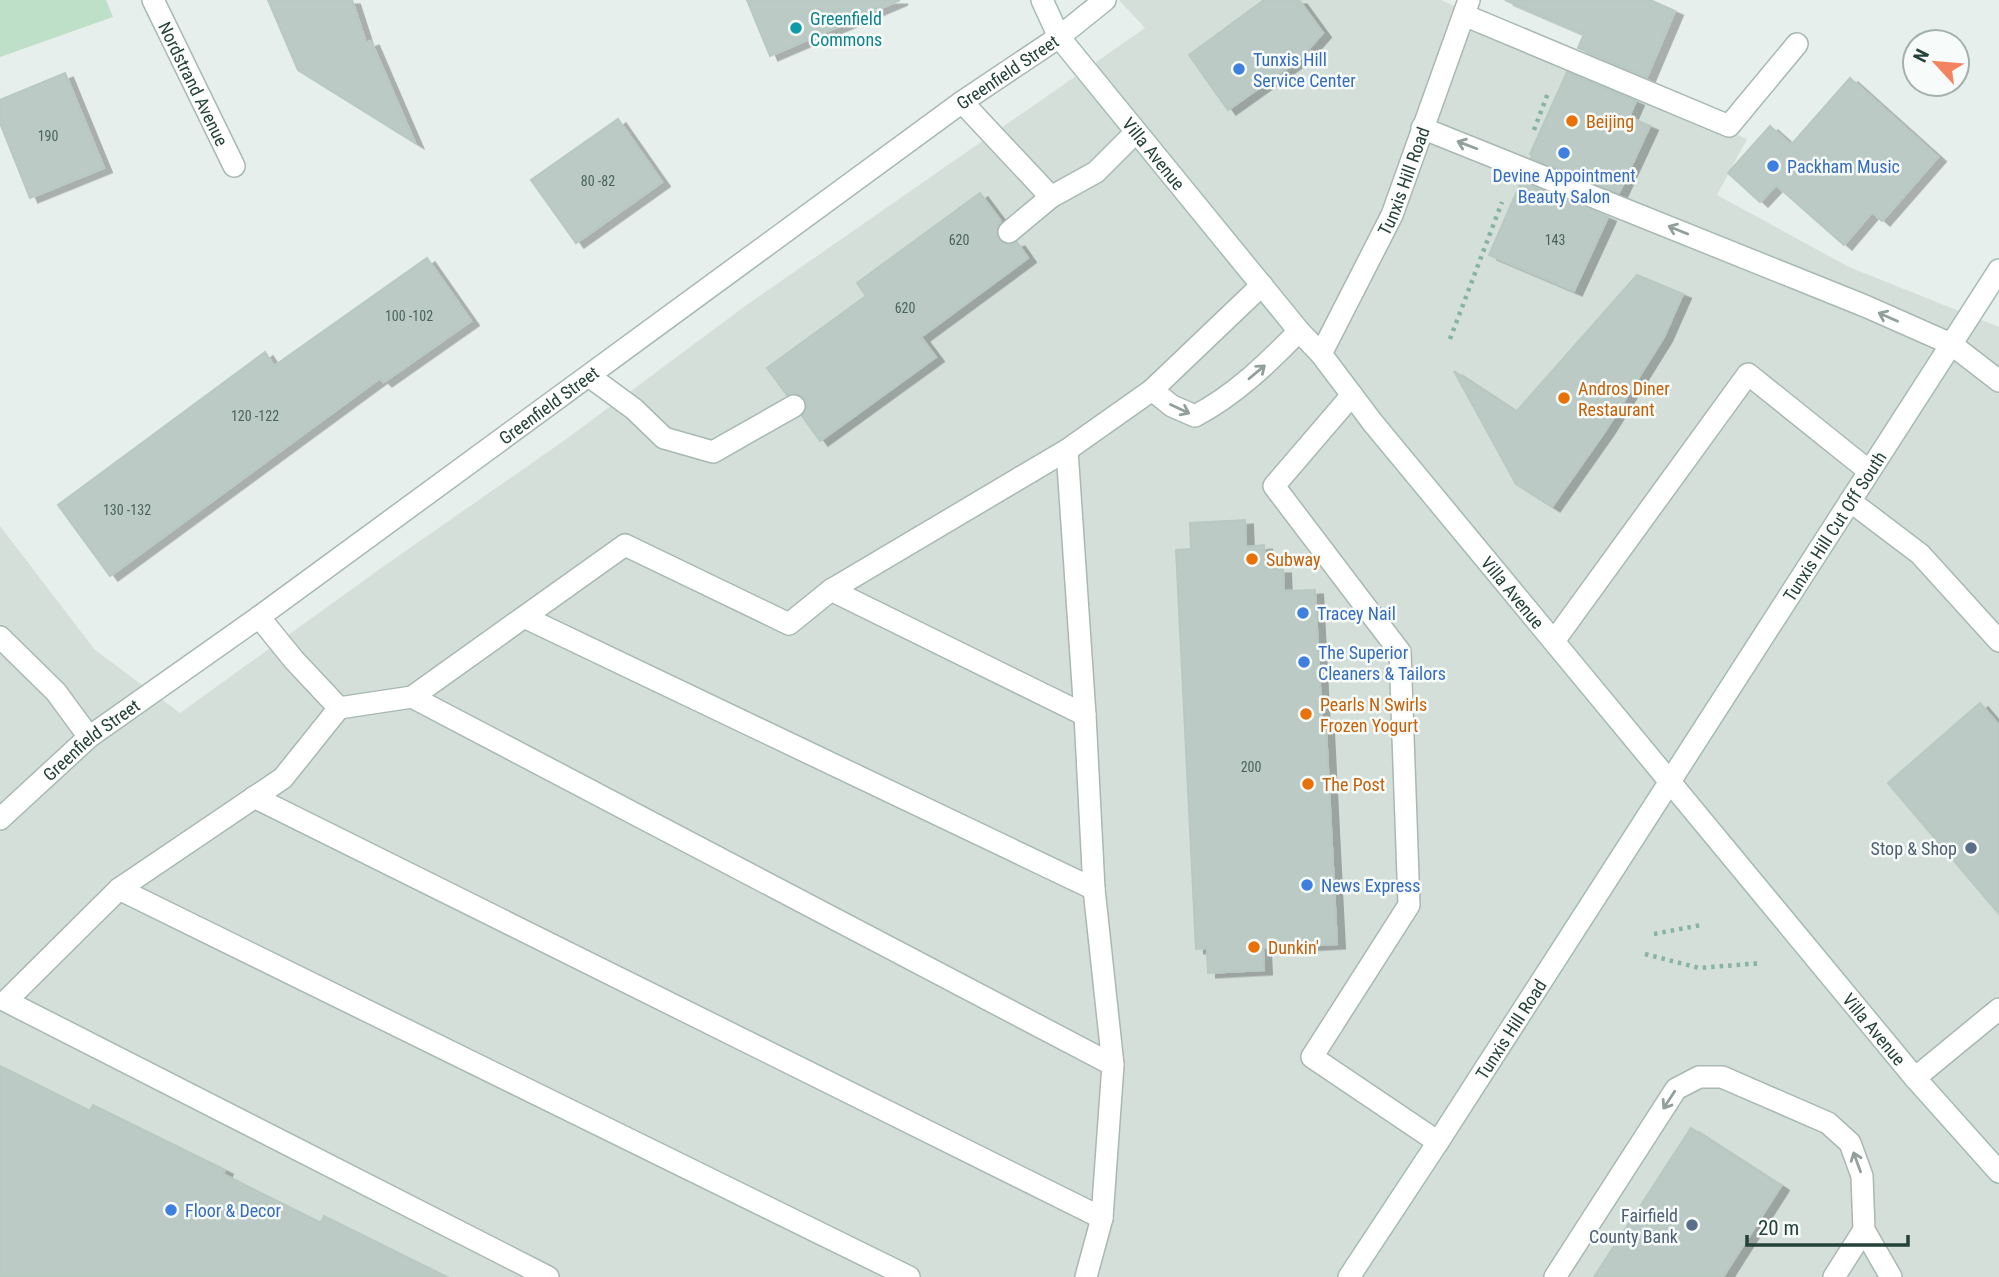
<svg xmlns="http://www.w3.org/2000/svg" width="1999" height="1277" font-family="'Roboto Condensed',sans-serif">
<defs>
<filter id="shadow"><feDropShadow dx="8" dy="4.5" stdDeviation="0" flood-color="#0004"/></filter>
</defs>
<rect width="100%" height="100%" fill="#e6efeb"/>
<polygon fill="#d4dfda" points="1119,0 1441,0 1747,139 1717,195 1849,267 1999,327 1999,1277 0,1277 0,526 95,650 180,713 384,566 565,440 748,304 1145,28"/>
<polygon fill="#bfe0c8" points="0,0 106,0 113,17 0,57"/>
<g fill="#bbcac4" stroke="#b8c9c2" stroke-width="2" filter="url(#shadow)">
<polygon points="268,0 352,0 366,43 371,41 415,143 298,70"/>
<polygon points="747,0 900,0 770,56"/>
<polygon points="1264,0 1299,0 1323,33 1300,59 1228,110 1189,55"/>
<polygon points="1505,0 1650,0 1675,11 1647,77 1578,48 1584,34"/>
<polygon points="1567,72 1636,101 1629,117 1650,126 1619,193 1531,158 1532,155 1530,154"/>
<polygon points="65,73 104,168 30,198 0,123 0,100"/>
<polygon points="1850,78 1938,157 1882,221 1872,212 1844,245 1776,185 1760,202 1728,173 1770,126 1791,145"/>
<polygon points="618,119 662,182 576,243 531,180"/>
<polygon points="1521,182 1608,217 1574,291 1489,255"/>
<polygon points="980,193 1001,221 997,228 999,240 1005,244 1017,242 1028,258 921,337 936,357 820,441 802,416 807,407 805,399 795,393 787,395 767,368 866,296 857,283"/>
<polygon points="427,258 471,321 384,382 380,378 110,576 58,505 265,352 274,366"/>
<polygon points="1637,275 1683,294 1664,337 1606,430 1552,507 1516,484 1454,371 1516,412"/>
<polygon points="1245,520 1246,547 1264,545 1265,569 1283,569 1284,591 1315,590 1322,724 1326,728 1337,944 1263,948 1264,970 1208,973 1207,948 1196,949 1176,550 1191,549 1190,523"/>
<polygon points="1980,703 1999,725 1999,914 1888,783"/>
<polygon points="0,1066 90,1111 93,1105 225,1170 223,1174 321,1223 324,1216 447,1277 0,1277"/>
<polygon points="1691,1128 1781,1186 1723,1277 1594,1277"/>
</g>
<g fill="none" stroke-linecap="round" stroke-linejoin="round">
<g stroke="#a8b8b2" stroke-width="24">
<g id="service">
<polyline points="1464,15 1729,126 1797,44"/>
<polyline points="962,102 1051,197"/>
<polyline points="1422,128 1865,306 1951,344 1999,381"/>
<polyline points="1009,232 1051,197 1096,172 1136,132"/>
<polyline points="589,376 634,409 664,438 713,452 794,406"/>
<path d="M 1152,390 L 1172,406 L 1195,416 C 1235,395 1268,363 1299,331"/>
<polyline points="1352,395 1274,486 1400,652 1409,905 1312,1057 1438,1142"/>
<polyline points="1067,450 1085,715"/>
<polyline points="1850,501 1920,554 1999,641"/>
<polyline points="831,590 1067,450 1152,390 1262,285"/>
<polyline points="259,617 294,660 339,708"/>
<polyline points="524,617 625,545 789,624 831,590 1085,715 1094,889 524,617 412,697 339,708 283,778 119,889 6,1001 548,1277"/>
<polyline points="0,637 56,692 89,737"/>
<polyline points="1554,641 1748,374 1869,471"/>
<polyline points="254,797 1102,1218 1113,1065 412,697"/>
<polyline points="119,889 909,1277"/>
<polyline points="1094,889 1113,1065"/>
<polyline points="1915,1078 1999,1009"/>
<polyline points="1086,1277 1102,1218"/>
<polyline points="1555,1277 1676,1089 1699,1077 1722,1077 1828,1123 1850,1143 1862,1176 1864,1230 1891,1277"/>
<polyline points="1834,1277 1864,1230"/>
</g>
</g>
<g stroke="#a8b8b2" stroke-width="24">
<g id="minor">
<path id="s1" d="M 153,0 L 234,166"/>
<path id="s2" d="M 1321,354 L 1392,215 L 1469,0"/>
<path id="s3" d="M 0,819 L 89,737 L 259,617 L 962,102 L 1059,37 L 1105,0"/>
</g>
</g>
<g stroke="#a4bbb3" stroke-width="24">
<g id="secondary">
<path id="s4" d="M 1042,0 L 1059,37 L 1299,331 L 1321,354 L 1373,423 L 1915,1078 L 1999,1172"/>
<path id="s5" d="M 1349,1277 L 1438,1142 L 1999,270"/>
</g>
</g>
<g stroke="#86b3a5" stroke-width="4.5" stroke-dasharray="3.5 5" stroke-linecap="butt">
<polyline points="1534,130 1548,93"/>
<polyline points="1450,339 1502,202"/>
<polyline points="1654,934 1701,925"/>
<polyline points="1645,954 1699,968 1762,963"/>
</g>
<use href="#service" stroke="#fff" stroke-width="21"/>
<use href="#minor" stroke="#fff" stroke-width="21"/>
<use href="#secondary" stroke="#fff" stroke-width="21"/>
</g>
<defs><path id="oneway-shaft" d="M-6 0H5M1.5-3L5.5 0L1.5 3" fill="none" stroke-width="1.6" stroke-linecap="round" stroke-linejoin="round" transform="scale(1.75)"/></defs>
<g stroke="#92a09c">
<use href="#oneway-shaft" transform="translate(1467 145) rotate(-159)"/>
<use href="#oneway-shaft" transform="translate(1678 230) rotate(-158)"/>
<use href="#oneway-shaft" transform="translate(1888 317) rotate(-156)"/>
<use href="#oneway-shaft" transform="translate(1257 372) rotate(-40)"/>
<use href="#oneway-shaft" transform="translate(1180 409) rotate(25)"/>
<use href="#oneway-shaft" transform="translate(1669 1100) rotate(123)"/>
<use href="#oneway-shaft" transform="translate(1857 1162) rotate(-110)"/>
</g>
<circle fill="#0f9aa8" stroke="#f7fbf9" stroke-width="2.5" cx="796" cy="28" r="7"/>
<g fill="#3f7fe0" stroke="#f7fbf9" stroke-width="2.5">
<circle cx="1239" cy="69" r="7"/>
<circle cx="1564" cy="153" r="7"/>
<circle cx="1773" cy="166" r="7"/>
<circle cx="1303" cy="613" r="7"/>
<circle cx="1304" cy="662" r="7"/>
<circle cx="1307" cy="885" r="7"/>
<circle cx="171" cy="1210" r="7"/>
</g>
<g fill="#e8710a" stroke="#f7fbf9" stroke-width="2.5">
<circle cx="1572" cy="121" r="7"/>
<circle cx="1564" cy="398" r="7"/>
<circle cx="1252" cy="559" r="7"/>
<circle cx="1306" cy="714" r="7"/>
<circle cx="1308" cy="784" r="7"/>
<circle cx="1254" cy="947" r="7"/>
</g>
<g fill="#5c6f8a" stroke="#f7fbf9" stroke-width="2.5">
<circle cx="1971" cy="848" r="7"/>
<circle cx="1692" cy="1225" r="7"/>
</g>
<g text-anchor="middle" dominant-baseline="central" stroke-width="5" stroke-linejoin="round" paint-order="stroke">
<g font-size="14" fill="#4a645c">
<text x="48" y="136">190</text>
<text x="598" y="181">80 -82</text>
<text x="959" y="240">620</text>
<text x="1555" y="240">143</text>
<text x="905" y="308">620</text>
<text x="409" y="316">100 -102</text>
<text x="255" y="416">120 -122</text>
<text x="127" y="510">130 -132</text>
<text x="1251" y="767">200</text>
</g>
<g font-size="18" fill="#0d838f" stroke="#f7fbf9" text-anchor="start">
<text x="810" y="18">Greenfield<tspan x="810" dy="21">Commons</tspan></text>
</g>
<g font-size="18" fill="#366cbe" stroke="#f7fbf9" text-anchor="start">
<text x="1253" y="59">Tunxis Hill<tspan x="1253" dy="21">Service Center</tspan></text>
<text x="1787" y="166">Packham Music</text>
<text x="1564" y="175" text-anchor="middle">Devine Appointment<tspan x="1564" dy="21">Beauty Salon</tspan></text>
<text x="1317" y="613">Tracey Nail</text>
<text x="1318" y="652">The Superior<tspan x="1318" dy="21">Cleaners &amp; Tailors</tspan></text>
<text x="1321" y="885">News Express</text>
<text x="185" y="1210">Floor &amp; Decor</text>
</g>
<g font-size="18" fill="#24423a" stroke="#f7fbf9">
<text stroke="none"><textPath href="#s3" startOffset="1255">Greenfield Street</textPath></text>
<text stroke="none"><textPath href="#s1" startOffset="93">Nordstrand Avenue</textPath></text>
<text stroke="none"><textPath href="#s4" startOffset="191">Villa Avenue</textPath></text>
<text stroke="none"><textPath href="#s2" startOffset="192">Tunxis Hill Road</textPath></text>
<text stroke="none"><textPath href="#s3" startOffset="688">Greenfield Street</textPath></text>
<text stroke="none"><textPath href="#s5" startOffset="894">Tunxis Hill Cut Off South</textPath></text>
<text stroke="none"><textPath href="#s4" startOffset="758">Villa Avenue</textPath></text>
<text stroke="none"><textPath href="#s3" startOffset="121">Greenfield Street</textPath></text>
<text stroke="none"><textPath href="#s4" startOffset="1325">Villa Avenue</textPath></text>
<text stroke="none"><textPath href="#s5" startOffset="296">Tunxis Hill Road</textPath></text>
</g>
<g font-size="18" fill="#c56008" stroke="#f7fbf9" text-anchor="start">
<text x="1586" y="121">Beijing</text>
<text x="1578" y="388">Andros Diner<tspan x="1578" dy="21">Restaurant</tspan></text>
<text x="1266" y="559">Subway</text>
<text x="1320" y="704">Pearls N Swirls<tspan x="1320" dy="21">Frozen Yogurt</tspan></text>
<text x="1322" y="784">The Post</text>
<text x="1268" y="947">Dunkin'</text>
</g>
<g font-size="18" fill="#4e5e75" stroke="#f7fbf9" text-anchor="end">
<text x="1957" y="848">Stop &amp; Shop</text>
<text x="1678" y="1215">Fairfield<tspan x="1678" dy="21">County Bank</tspan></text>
</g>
</g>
<g transform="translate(1936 63) rotate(296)"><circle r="33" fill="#f7fbf9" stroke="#a3b1ad" stroke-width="2"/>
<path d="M0-5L12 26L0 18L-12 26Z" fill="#f4845f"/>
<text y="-10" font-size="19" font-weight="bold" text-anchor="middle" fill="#24423a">N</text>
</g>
<path d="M1747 1235v10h161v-10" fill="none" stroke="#24423a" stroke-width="3.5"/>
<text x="1758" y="1235" font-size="21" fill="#24423a" stroke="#f7fbf9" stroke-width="5" paint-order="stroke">20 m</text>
</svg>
